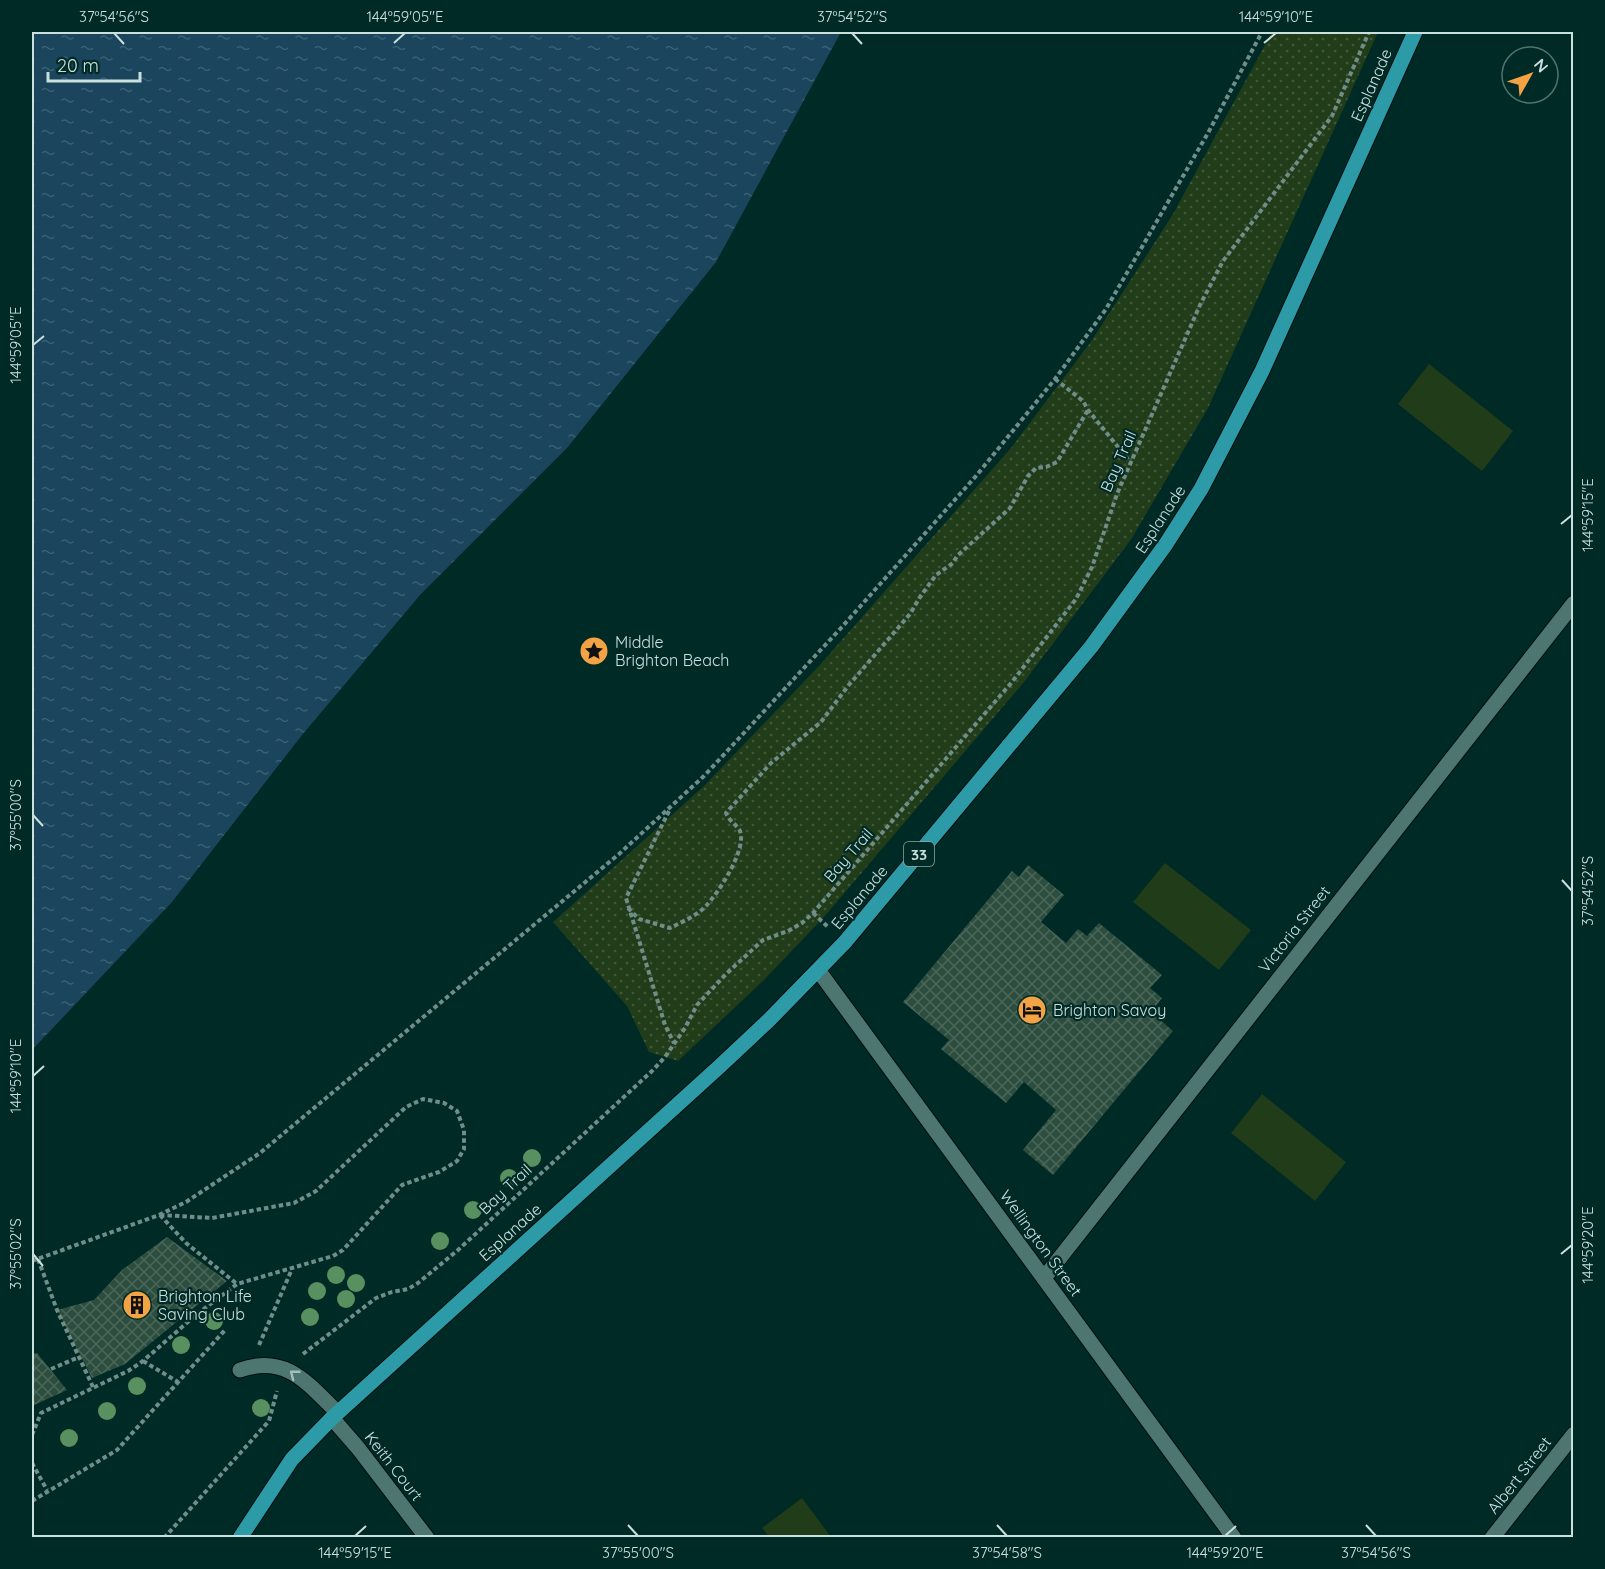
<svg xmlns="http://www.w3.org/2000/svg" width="1605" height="1569" font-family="Quicksand,sans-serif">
<defs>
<pattern id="grass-dots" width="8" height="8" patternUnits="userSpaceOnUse" patternTransform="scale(1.5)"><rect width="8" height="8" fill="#213c18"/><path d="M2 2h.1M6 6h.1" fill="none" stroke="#405839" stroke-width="1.8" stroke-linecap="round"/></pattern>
<pattern id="water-ripples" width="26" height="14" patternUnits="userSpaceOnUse" patternTransform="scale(1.5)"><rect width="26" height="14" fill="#1a455c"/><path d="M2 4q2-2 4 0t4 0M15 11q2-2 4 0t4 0" fill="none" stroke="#3a6073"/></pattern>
<pattern id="building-cross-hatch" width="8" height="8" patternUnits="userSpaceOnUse" patternTransform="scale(1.5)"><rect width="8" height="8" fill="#2d4e3e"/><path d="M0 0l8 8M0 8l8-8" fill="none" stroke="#4a6759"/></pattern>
</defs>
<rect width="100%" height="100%" fill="#002a26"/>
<polygon fill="url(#grass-dots)" points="1272,32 1378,32 1208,408 1132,538 1024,682 824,917 764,980 678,1061 649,1052 627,1006 553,922 704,786 818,667 1011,448 1090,343 1173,214"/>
<g fill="#213c18">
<polygon points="1429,364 1513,431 1482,471 1398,404"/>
<polygon points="1165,863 1251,930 1219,970 1133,902"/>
<polygon points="1262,1094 1346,1162 1315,1201 1231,1133"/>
<polygon points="802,1498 831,1537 769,1537 762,1528"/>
</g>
<polygon fill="url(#water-ripples)" points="32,32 841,32 716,262 567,448 420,595 302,735 172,902 32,1050"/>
<g fill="url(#building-cross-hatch)">
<polygon points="1028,865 1064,895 1041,922 1066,943 1078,929 1087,936 1099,923 1162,975 1150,988 1162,998 1151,1012 1173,1031 1053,1175 1023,1150 1056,1110 1024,1082 1006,1103 941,1049 949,1040 903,1002 1012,871 1019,877"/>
<polygon points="167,1237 227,1281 125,1364 92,1378 57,1310 94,1300 122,1270"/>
<polygon points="37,1353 67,1390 32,1406 32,1354"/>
</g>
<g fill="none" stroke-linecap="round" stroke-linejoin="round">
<g stroke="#00100e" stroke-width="17">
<g id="minor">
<polyline points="818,970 1234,1538"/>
<polyline points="1044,1278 1574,603"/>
<path d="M 240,1370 C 286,1354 307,1383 337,1412"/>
<polyline points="332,1418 358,1448 427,1538"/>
<polyline points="1492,1538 1574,1434"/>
</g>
</g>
<g stroke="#00100e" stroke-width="17">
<polyline id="major" points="240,1538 292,1459 332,1418 720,1066 769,1020 845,942 1091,647 1166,544 1201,489 1262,371 1415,32"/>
</g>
<g stroke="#6f8e8a" stroke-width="4" stroke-dasharray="4.5 3" stroke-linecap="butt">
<polyline points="1055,379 1083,401 1088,410 1131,463"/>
<polyline points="669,811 626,898 665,1025 674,1043"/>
<path d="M 628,908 L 639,919 L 670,928 C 682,922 696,916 706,906 C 718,893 747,850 740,831 C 737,825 729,821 726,813 L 771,763 L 821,722 L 848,686 L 910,614 L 920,597 L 936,575 L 953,563 L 957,556 L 1010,508 L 1028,476 L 1036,468 L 1046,467 L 1057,462 L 1088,410"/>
<polyline points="813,913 828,927"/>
<polyline points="160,1215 186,1243 237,1284"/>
<polyline points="38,1259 57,1310 93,1387"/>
<polyline points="32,1261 159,1215 186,1202 260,1153 619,854 704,776 841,628 976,476 1055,379 1106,309 1208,133 1262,32"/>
<polyline points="259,1345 292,1269"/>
<polyline points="303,1354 376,1298 392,1292 408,1289 418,1283 458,1250 652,1071 665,1057 685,1028 697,1005 726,974 763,940 788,931 802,923 813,913 1012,682 1076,599 1092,567 1117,494 1200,305 1223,261 1332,116 1369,32"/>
<polyline points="143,1361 178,1382"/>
<polyline points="51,1369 79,1357"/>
<polyline points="32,1435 41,1413 128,1371 143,1361 197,1314 237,1284 333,1256 343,1250 402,1185 439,1172 457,1161 464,1149 464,1130 457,1111 444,1103 423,1099 406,1107 316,1191 294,1203 212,1218 161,1215"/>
<polyline points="32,1463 47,1490"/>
<polyline points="32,1501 117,1450 225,1330"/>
<polyline points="164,1538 269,1421 277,1391"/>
</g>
<use href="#minor" stroke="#4d7671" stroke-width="15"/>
<use href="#major" stroke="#2d9ba7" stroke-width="15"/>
</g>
<g fill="#59905f">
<circle cx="532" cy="1158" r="9"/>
<circle cx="509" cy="1178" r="9"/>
<circle cx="473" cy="1210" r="9"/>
<circle cx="440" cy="1241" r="9"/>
<circle cx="336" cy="1275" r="9"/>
<circle cx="356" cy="1283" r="9"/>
<circle cx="317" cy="1291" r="9"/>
<circle cx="346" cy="1299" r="9"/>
<circle cx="310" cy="1317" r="9"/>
<circle cx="214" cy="1321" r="9"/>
<circle cx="181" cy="1345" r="9"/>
<circle cx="137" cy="1386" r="9"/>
<circle cx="261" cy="1408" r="9"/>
<circle cx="107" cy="1411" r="9"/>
<circle cx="69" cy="1438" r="9"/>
</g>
<defs><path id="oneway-chevron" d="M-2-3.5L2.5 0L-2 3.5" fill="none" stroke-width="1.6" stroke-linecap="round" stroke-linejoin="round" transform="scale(1.5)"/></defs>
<use stroke="#a4c0bd" href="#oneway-chevron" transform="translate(294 1374) rotate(-142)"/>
<path fill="none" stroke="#cae0dd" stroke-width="2" d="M 114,33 L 124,44M 852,33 L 862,44M 394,43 L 405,33M 1264,43 L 1276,33M 33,345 L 44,336M 1561,524 L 1572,515M 33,815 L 43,826M 1562,880 L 1572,891M 33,1076 L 44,1066M 33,1254 L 43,1266M 1561,1254 L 1572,1245M 628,1525 L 638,1536M 997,1525 L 1007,1536M 1366,1525 L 1376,1536M 355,1536 L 366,1526M 1225,1536 L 1236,1526"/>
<defs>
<g id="sight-disc" transform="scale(1.5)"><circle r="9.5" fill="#f4a344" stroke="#002a26"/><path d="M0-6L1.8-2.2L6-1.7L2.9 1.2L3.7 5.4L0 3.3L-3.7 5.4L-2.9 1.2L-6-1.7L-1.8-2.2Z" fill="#111"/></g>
<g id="hotel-disc" transform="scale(1.5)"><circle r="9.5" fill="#f4a344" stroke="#002a26"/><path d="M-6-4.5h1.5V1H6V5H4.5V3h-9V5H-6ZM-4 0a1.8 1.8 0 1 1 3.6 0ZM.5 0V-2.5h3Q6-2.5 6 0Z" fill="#111"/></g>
<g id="building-disc" transform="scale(1.5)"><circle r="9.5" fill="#f4a344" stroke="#002a26"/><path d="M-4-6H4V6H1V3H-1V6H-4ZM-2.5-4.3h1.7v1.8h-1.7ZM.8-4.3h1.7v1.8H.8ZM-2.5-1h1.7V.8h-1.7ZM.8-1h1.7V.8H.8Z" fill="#111"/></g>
</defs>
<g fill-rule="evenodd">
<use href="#sight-disc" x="594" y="651"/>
<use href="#hotel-disc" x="1032" y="1010"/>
<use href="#building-disc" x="137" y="1305"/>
</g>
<g text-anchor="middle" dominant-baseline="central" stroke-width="4.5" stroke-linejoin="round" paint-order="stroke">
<rect fill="#002a26" stroke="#8da9a6" stroke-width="1.5" x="904" y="842" width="30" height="24" rx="4.5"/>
<g font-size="15" font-weight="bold" fill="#cae0dd">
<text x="919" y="854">33</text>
</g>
<g font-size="16" fill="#cae0dd" stroke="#002a26">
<text transform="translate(1371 85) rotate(-66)">Esplanade</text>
<text transform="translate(1118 461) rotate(-66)">Bay Trail</text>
<text transform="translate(1160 519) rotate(-57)">Esplanade</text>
<text transform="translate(848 855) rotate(-49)">Bay Trail</text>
<text transform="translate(859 897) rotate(-50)">Esplanade</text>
<text transform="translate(1294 929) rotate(-52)">Victoria Street</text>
<text transform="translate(505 1189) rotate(-43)">Bay Trail</text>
<text transform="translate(510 1232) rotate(-42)">Esplanade</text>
<text transform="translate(1041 1243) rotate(54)">Wellington Street</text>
<text transform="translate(394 1466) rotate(52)">Keith Court</text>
<text transform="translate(1519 1475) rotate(-52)">Albert Street</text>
</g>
<g font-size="16" fill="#cae0dd" stroke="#002a26" text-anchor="start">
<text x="615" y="642">Middle<tspan x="615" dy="18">Brighton Beach</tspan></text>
<text x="1053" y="1010">Brighton Savoy</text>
<text x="158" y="1296">Brighton Life<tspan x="158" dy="18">Saving Club</tspan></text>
</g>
</g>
<rect width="1605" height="1569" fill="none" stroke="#002a26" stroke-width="66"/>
<g transform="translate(1530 75) rotate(50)"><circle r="28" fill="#002a26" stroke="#51736f" stroke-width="1.5"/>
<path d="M0-4.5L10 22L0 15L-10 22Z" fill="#f4a344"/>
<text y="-9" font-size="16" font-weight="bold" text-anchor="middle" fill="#cae0dd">N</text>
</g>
<path d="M48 72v9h92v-9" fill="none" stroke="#cae0dd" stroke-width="3"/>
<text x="57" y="72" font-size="18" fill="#cae0dd" stroke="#002a26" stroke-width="4.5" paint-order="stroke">20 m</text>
<rect x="33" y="33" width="1539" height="1503" fill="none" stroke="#cae0dd" stroke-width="2"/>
<g font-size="15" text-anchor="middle" fill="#cae0dd">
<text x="114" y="22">37°54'56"S</text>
<text x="405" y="22">144°59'05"E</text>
<text x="852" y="22">37°54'52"S</text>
<text x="1276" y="22">144°59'10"E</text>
<text transform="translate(16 345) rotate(-90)" y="5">144°59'05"E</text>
<text transform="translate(1588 515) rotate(-90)" y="5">144°59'15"E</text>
<text transform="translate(16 815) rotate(-90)" y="5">37°55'00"S</text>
<text transform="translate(1588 891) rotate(-90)" y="5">37°54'52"S</text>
<text transform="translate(16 1076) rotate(-90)" y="5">144°59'10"E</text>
<text transform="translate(1588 1245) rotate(-90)" y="5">144°59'20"E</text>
<text transform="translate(16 1254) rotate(-90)" y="5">37°55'02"S</text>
<text x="355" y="1558">144°59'15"E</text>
<text x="638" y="1558">37°55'00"S</text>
<text x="1007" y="1558">37°54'58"S</text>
<text x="1225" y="1558">144°59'20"E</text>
<text x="1376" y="1558">37°54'56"S</text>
</g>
</svg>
